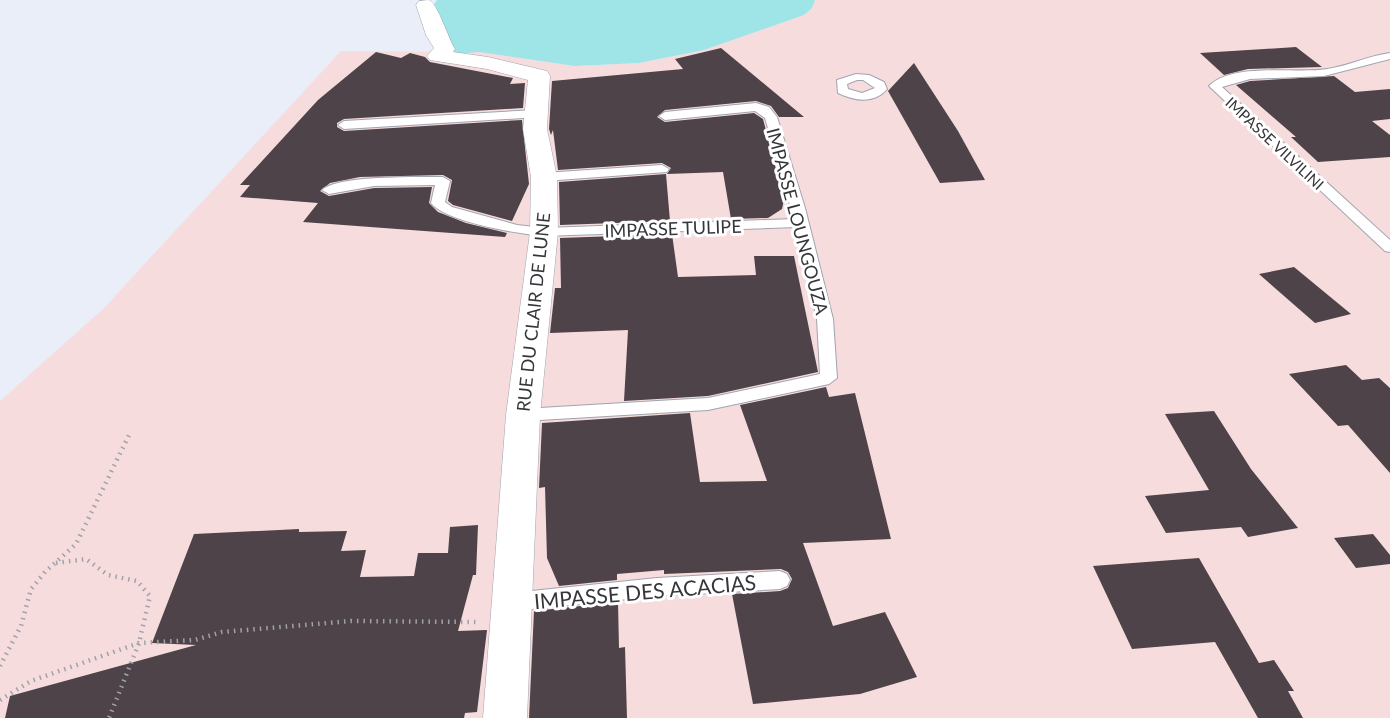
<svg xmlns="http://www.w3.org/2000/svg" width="1390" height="718" font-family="Lato,sans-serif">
<rect width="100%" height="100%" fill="#e9eef9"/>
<polygon fill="#f7dcde" points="815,0 1390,0 1390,718 0,718 0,401 103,309 341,51 479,52 575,66 639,63 704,50 804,15 812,8"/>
<polygon fill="#9fe4e6" points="437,0 815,0 812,8 804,15 704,50 639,63 575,66 479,52 453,54 432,7"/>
<g fill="#4e4348">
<polygon points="1296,47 1322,67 1248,69 1224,75 1200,53"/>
<polygon points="721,48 804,117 779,117 771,106 756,101 665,110 657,117 665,122 754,113 763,119 784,200 782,209 768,218 731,219 723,172 667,174 671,168 662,163 558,170 553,130 551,135 549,129 552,81 683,69 675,59"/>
<polygon points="376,52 401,58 410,53 425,57 430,62 513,78 510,84 525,83 523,108 344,119 337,123 337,127 344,131 522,120 529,184 512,221 453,205 448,201 452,180 443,175 360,177 330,183 320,191 329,196 374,188 432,187 429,203 438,212 466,223 507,233 505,237 303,222 318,203 240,197 250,185 240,185 318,100"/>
<polygon points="914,63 958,131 985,180 940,183 888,91"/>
<polygon points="1334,76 1355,92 1390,89 1390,119 1372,121 1390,135 1390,157 1318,162 1291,137 1296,137 1236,85 1250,81"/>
<polygon points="666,174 670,221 560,225 559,182"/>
<polygon points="672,234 678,277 756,275 754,256 794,256 818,372 708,396 624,401 628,330 550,333 555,288 561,288 560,238"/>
<polygon points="1294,267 1351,314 1315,323 1259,274"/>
<polygon points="1346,365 1362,380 1379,378 1390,388 1390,473 1348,425 1338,426 1289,374"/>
<polygon points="826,387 829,397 855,393 891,539 803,543 833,626 885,612 917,677 860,694 753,704 732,594 780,591 788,588 792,579 788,572 781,569 664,574 664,570 617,574 617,580 559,586 547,558 545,487 539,488 542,423 690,413 700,482 767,481 740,405"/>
<polygon points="1214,411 1251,469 1298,528 1248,537 1241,527 1166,533 1145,496 1209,490 1165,414"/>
<polygon points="478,525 476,575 473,575 458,631 487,630 477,712 465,713 464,718 5,718 10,696 196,645 152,643 194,534 299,529 299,532 347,531 341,551 366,550 360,577 414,576 418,553 448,553 450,527"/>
<polygon points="1373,534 1390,555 1390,564 1356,568 1334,538"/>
<polygon points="1199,558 1259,663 1274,660 1294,691 1288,691 1303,718 1258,718 1215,642 1132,649 1093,566"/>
<polygon points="618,602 619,648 625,647 627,718 529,718 534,611"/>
</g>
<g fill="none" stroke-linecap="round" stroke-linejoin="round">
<g stroke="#a0a4af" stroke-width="2">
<g id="service">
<path d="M 1390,53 L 1390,59 L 1324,76 L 1250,79 L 1222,87 L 1390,240 L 1390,252 L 1385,251 L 1209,86 C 1232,62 1296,74 1327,69 C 1348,66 1368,56 1390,53 Z"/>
<path d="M 856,74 L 869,75 L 884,82 L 887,89 C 874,104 855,101 838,93 L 837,80 ZM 857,80 L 863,80 L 875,88 L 862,93 L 848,89 L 847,84 Z"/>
<path d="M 756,103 L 769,107 L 777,117 L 805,208 L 833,319 L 837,378 L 829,384 L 708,410 L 523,421 L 517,420 L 514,415 L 517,410 L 523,409 L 708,398 L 820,374 L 817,319 L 796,227 L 544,236 C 519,234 446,222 431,203 L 435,185 L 374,186 L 329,194 L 322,190 C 337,175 420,177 443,177 L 450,181 L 445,202 L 452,207 L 517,225 L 544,228 L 794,219 L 765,118 L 755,111 L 665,120 L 659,116 L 665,112 Z"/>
<polygon points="535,110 539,111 539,117 344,129 338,125 344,121"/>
<polygon points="662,165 669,169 667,172 544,181 537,177 544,173"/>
<polygon points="780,571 787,574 790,580 787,586 780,589 657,596 512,611 505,609 502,602 505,595 512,593 657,578"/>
</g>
</g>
<g stroke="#a0a4af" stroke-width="1">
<path id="minor" d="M 429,0 C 438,4 448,38 455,49 L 453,52 L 488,57 L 547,71 L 550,76 L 547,129 L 557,177 L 558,232 L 540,415 L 527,718 L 483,718 L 506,415 L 530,232 L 531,177 L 523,129 L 528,80 L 487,69 L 430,60 L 427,56 L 434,48 L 426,35 L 416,5 L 419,1 Z"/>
</g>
<g stroke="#9fa2aa" stroke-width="4.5" stroke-dasharray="1.5 5" stroke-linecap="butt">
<polyline points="56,563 86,559 108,575 137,581 150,596 139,643 109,718"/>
<polyline points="0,666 21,626 31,589 45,572 76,544 131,431"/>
<polyline points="0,700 31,681 139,643 195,640 222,632 351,621 476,622"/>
</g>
<use href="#service" fill="#fff" fill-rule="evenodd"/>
<use href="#minor" fill="#fff" fill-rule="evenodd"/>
</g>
<g text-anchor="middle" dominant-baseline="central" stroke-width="6" stroke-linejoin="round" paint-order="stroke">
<g font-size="15" fill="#34363a" stroke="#fff">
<text transform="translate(1275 143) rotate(43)">IMPASSE VILVILINI</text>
</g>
<g font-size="18" fill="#34363a" stroke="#fff">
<text transform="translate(798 221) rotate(75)">IMPASSE LOUNGOUZA</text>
<text transform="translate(673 228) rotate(-2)">IMPASSE TULIPE</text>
<text transform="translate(533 312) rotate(-84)">RUE DU CLAIR DE LUNE</text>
</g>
<g font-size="21" fill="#34363a" stroke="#fff">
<text transform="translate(645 591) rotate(-5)">IMPASSE DES ACACIAS</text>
</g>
</g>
</svg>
